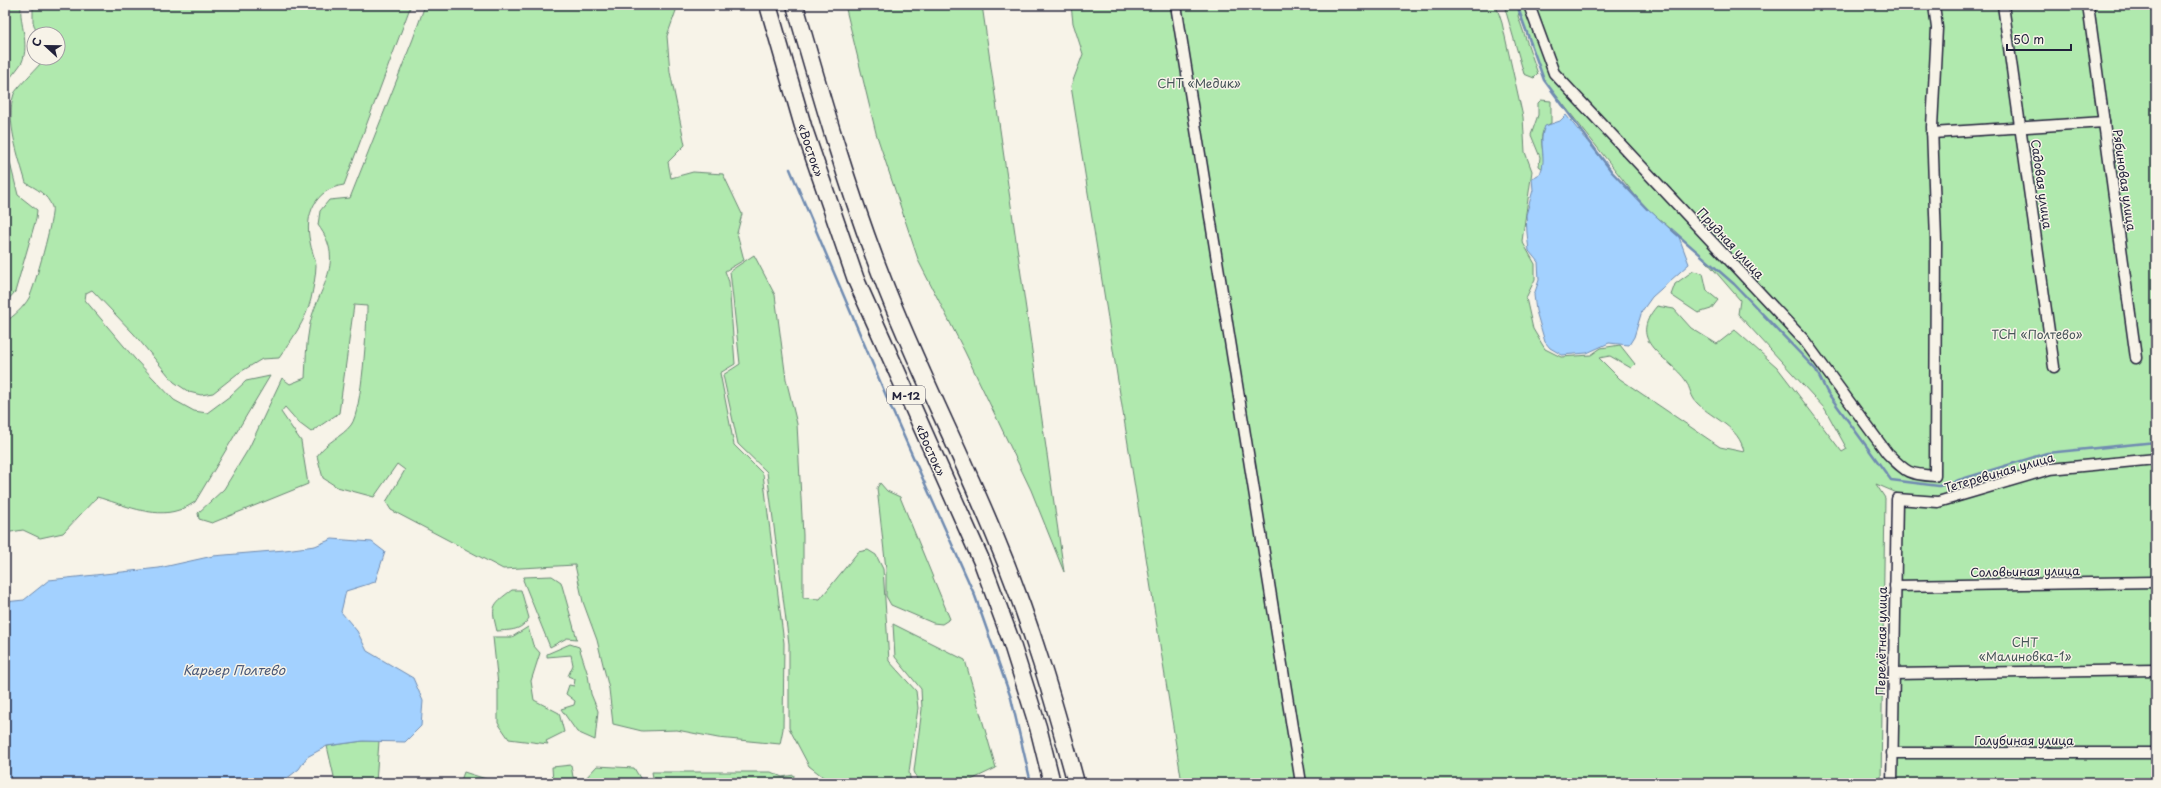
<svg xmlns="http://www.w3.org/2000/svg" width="2161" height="788" font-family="'Playpen Sans',sans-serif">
<rect width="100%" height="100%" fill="#f7f3e8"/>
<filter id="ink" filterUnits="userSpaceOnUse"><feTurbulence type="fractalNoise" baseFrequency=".025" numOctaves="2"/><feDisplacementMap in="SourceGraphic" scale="8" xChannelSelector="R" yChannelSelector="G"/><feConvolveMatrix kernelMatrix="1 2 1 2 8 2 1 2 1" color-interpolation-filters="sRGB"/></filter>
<g filter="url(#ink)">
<g fill="#b0e9ae" stroke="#698674">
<path d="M 5,5 L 21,5 C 19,24 30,43 22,62 C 19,67 14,73 10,78 L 5,79 Z"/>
<path d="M 33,5 L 411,5 L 344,185 C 315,189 304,215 310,242 C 311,249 315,258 316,265 C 316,275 313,289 311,299 C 306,320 291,341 279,358 L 262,359 L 237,374 L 213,393 L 201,395 L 189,392 L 174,382 L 134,334 L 92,290 L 86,293 L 85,300 L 135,359 L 174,400 L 194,411 L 207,413 L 230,396 L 246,381 L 270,376 L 195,502 C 190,505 184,509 179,510 C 153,519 122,504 97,497 L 63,533 L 40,538 L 23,530 L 5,533 L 5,322 C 14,316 23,308 29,298 C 34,289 55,215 52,207 C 47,194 37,189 26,183 C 19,158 5,120 14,94 C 15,90 35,70 40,64 L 41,58 L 58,58 L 58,34 L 37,34 L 33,22 Z"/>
<path d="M 425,5 L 678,5 L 667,36 L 670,72 L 685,145 L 668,162 L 671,178 L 693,172 L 723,174 L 742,214 L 737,233 L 744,260 L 725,271 L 729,282 L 735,364 L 720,373 L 734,445 L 763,474 L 784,643 L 783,729 L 780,744 L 718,738 L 677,730 L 642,731 L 613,724 L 609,689 L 597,640 L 583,602 L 575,565 L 503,569 L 391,510 L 386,502 L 405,470 L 397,464 L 374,497 L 337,487 L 323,478 L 317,456 C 327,441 342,437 351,425 C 362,411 367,327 367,306 L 354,305 L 339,413 L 311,432 L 299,423 L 285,407 L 281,412 L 301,441 L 308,484 L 212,523 L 199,519 L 198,513 L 224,489 L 249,448 L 282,378 L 290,384 L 305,378 C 306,362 306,345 309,329 C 315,290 348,265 318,225 L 320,211 L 329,200 L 350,198 L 413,39 Z"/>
<polygon points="845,5 982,5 1064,572 1031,490 965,352 919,262 876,133"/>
<path d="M 1071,5 L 1496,5 L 1502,23 L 1523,117 L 1525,152 L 1532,171 L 1522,241 L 1535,264 L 1535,279 L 1526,298 L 1533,329 L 1545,349 L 1561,357 L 1591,355 L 1601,348 L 1620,345 L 1635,364 L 1631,368 L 1610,356 L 1599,358 L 1620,379 L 1720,447 L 1744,452 C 1739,426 1714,420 1697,403 C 1691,397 1690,388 1686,381 C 1669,356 1625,343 1657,306 L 1674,309 L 1691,328 L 1717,344 L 1735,330 L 1777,367 L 1842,452 L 1847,449 L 1825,409 L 1738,314 L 1740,300 L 1701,255 L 1642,204 L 1544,80 L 1519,13 L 1518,16 L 1538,74 L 1534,78 L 1524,74 L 1504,5 L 2156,5 L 2156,783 L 1892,783 L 1897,493 L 1876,484 L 1885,498 L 1881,783 L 1182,783 L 1071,86 L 1083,54 L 1073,23 Z"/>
<path d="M 1541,100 L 1551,101 L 1551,123 C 1533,132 1547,154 1543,169 L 1539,166 L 1540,157 L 1531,135 L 1538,115 L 1538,103 Z"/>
<polygon points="5,143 18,195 37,210 36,219 15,292 5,303"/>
<polygon points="754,255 775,295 786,379 797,424 803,535 803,598 820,599 858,552 868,550 876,555 883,569 889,661 916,691 918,708 909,772 911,783 831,783 809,766 789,728 789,644 767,472 738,444 723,375 740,364 730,271"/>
<polygon points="1693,271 1703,273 1707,291 1718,300 1711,309 1698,313 1671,295 1675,284"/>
<polygon points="880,483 887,491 900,497 950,619 942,624 933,623 891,605 886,596 886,569 877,488"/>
<polygon points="552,576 561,582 577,639 567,638 550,647 523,580 524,577"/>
<path d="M 512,590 L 521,590 L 529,618 C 521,631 511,630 497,631 C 491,607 491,605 512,590 Z"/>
<polygon points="893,624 965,660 996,768 969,781 918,782 914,771 922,709 921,689 895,657"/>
<polygon points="528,627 533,645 540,653 531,681 534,700 559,713 564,732 546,741 548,744 509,739 498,723 498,685 493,637 512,637"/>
<polygon points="570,644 579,647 588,675 591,694 598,711 595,740 577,732 561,709 574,705 575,701 566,694 569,685 574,686 575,679 568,676 573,665 571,655 547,657 547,654"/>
<polygon points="363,741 379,741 376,783 335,781 327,746"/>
<polygon points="571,765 573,777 584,780 597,766 634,768 643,783 553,783 552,767"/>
<polygon points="464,772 486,779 489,783 460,783"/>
<polygon points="652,772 771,772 782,777 794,775 793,783 654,783"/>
</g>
<g fill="#a3d1ff" stroke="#6f8bb1">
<path d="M 1566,115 L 1612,172 L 1647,208 L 1679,237 L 1689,264 L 1652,297 L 1642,311 L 1634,337 L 1629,345 L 1609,343 L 1587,353 L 1562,355 L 1550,348 L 1545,342 L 1536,311 L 1534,295 L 1539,280 L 1538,262 L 1529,251 L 1527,233 L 1526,215 L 1533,190 L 1532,178 L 1540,174 C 1548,157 1537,143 1545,126 L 1560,121 Z"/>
<polygon points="332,539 372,542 385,552 375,582 346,591 341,612 357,631 367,651 413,678 423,701 421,726 405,742 363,741 327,746 307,757 299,769 281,783 5,783 5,602 24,600 49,580 159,568 213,556 285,550 315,546"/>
</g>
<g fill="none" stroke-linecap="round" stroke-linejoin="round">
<g stroke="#6f8bb1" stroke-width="2.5">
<polyline points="1517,5 1544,80 1612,172 1647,209"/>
<polyline points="790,169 893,412 975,596 1011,698 1031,783"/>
<polyline points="1671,229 1734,284 1816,370 1827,392 1891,480 1939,486 2047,453 2156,442"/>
</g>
<g stroke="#22223b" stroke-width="13">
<g id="minor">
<polyline points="1176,5 1301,783"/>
<path d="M 1529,5 L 1554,73 L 1804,340 L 1887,453 C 1907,473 1907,474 1935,476 L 1936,241 L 1932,127 L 1937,28 L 1934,5"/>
<polyline points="2003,5 2054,367"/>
<polyline points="2088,5 2136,358"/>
<polyline points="1932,133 2104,122"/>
<polyline points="1895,586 2156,582"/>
<polyline points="1894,674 2156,670"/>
<polyline points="1892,753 2156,753"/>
<polyline points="1892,783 1897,499 1938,502 2050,469 2156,459"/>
</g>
</g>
<g stroke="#22223b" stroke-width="19">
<g id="trunk">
<polyline points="768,5 803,126 856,280 982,562 1010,638 1038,727 1052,783"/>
<path d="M 795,5 C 821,96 847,187 881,275 C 916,367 962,454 999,546 C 1031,623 1054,702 1076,783"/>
</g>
</g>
<use href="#minor" stroke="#f7f3e8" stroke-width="10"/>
<use href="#trunk" stroke="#f7f3e8" stroke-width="16"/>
</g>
</g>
<g text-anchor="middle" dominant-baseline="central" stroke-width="3" stroke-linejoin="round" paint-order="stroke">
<rect fill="#f7f3e8" stroke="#62616f" stroke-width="1" x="887" y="386" width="38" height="18" rx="3"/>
<g font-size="11" font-weight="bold" fill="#22223b">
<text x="906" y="395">М-12</text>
</g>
<g font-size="12" fill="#465458" stroke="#f7f3e8">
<text x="1199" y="83">СНТ «Медик»</text>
<text x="2037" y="334">ТСН «Полтево»</text>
<text x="2025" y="642">СНТ<tspan x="2025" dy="14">«Малиновка-1»</tspan></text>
</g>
<g font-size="12" fill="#22223b" stroke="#f7f3e8">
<text transform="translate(811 150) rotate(71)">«Восток»</text>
<text transform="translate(2125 180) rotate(82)">Рябиновая улица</text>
<text transform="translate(2042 184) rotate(82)">Садовая улица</text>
<text transform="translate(1731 243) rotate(47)">Прудная улица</text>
<text transform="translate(931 450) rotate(66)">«Восток»</text>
<text transform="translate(1999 472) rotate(-16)">Тетеревиная улица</text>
<text transform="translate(2025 571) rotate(-1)">Соловьиная улица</text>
<text transform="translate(1881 641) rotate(-89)">Перелётная улица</text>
<text x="2024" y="740">Голубиная улица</text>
</g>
<g font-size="13" font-style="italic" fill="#495776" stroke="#f7f3e8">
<text x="234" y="669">Карьер Полтево</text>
</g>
</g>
<rect width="2161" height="788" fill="none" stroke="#f7f3e8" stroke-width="20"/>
<rect x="10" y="10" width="2141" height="768" fill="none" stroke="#22223b" stroke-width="1.5" filter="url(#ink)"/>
<g transform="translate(46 46) rotate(292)"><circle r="19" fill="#f7f3e8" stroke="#a29fa3"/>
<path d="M0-3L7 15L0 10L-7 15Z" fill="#22223b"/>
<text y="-6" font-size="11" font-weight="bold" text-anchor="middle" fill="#22223b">С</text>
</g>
<path d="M2007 44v6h64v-6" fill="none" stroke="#22223b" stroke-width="2"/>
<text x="2013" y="44" font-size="12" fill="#22223b" stroke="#f7f3e8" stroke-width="3" paint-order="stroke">50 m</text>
</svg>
